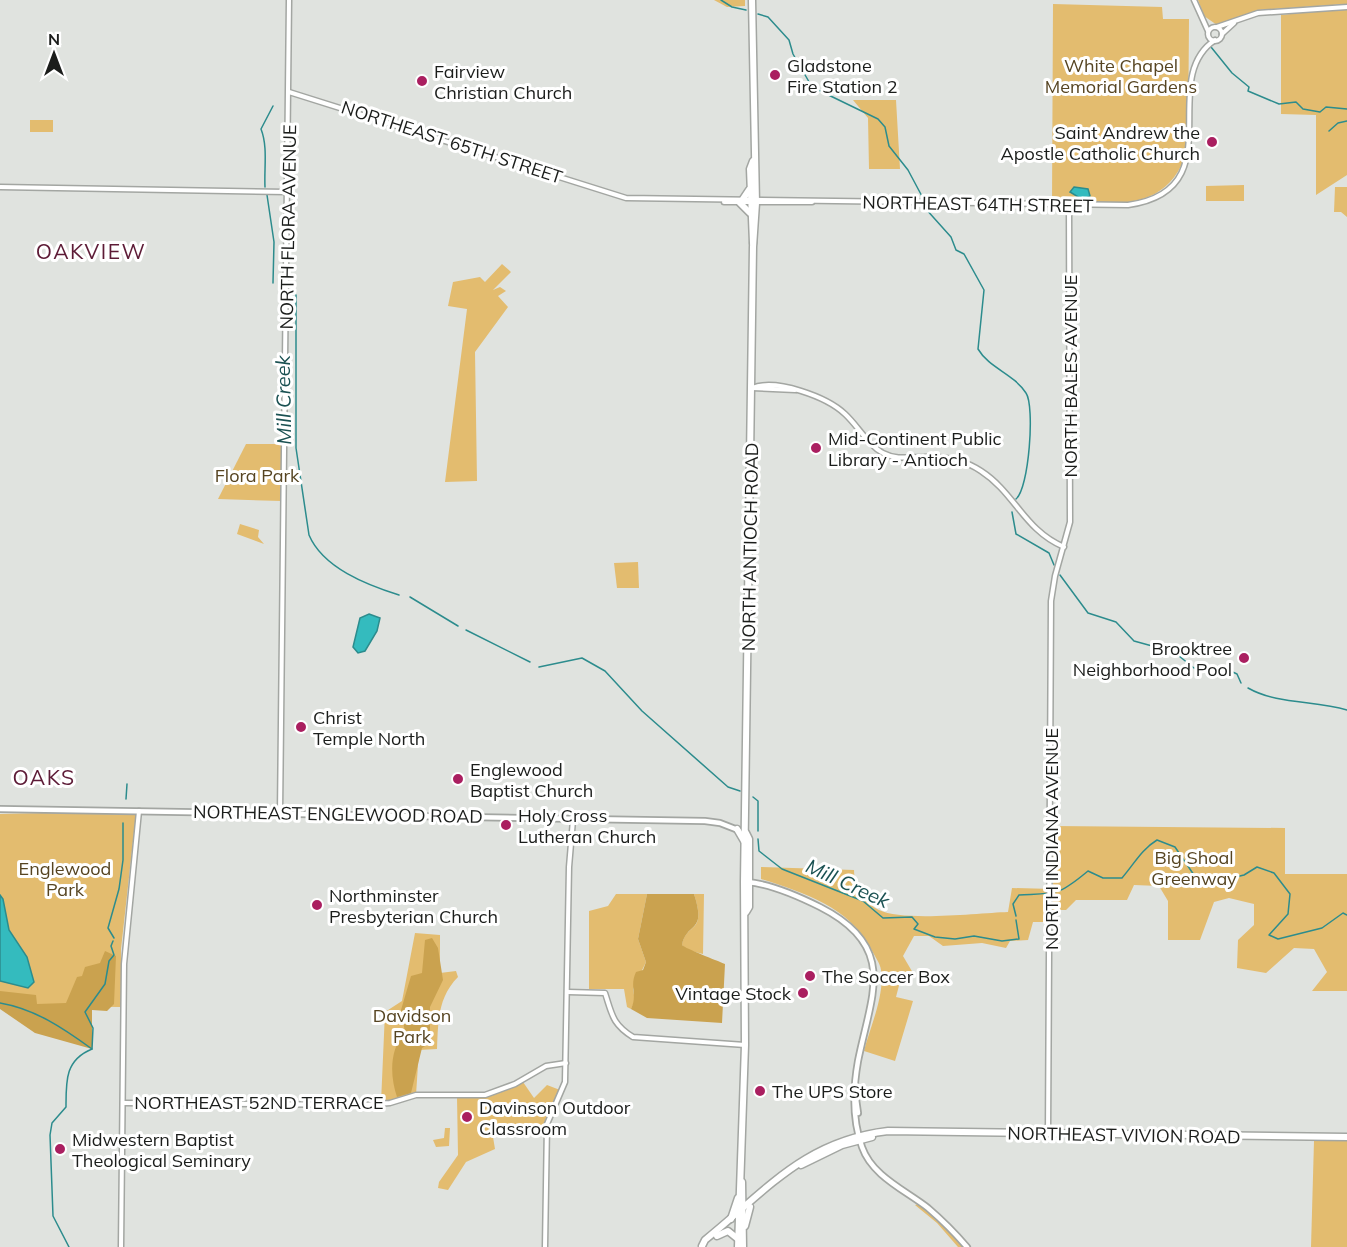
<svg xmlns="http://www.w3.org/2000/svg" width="1347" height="1247" font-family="Mulish,sans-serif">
<rect width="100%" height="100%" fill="#e0e3df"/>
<g fill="#e3bc6f">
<polygon points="714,0 745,0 745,6 727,7"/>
<polygon points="1198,0 1347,0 1347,4 1259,10 1217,25 1204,16"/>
<path d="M 1053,4 L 1162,7 L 1163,19 L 1189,19 L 1188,148 C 1168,217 1109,203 1052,202 Z"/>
<polygon points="1347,8 1347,175 1316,195 1316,115 1281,114 1281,15"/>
<polygon points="853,100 896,100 900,169 869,169 868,118"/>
<rect x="30" y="120" width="23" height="12"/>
<polygon points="1244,185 1244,201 1206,201 1206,186"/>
<polygon points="1335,187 1347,187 1347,217 1341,212 1334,212"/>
<polygon points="502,264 511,272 493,290 500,287 506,291 498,296 508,307 475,352 477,481 445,482 467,309 448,306 453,282 480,277 485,282"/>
<polygon points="246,444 282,444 282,501 218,499"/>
<polygon points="240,524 259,530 258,537 264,544 237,534"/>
<polygon points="638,562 639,588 617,588 614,563"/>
<polygon points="42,813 136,814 121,949 121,1007 0,1006 0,814"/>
<path d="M 1054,826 L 1285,828 L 1285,874 L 1347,874 L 1347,991 L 1312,991 L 1327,972 L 1314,949 L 1294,948 L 1266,973 L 1237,968 L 1238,940 L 1254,925 L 1254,904 L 1229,898 L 1214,902 L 1200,940 L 1168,940 L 1168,901 L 1159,886 L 1134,885 L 1127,900 L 1076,900 L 1066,910 L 1048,910 L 1047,922 L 1033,922 L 1028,940 L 1010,941 L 1006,948 L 982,943 L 943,946 L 929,936 L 914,936 L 903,956 L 913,973 L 902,974 L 896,997 L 913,1001 L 895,1061 L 864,1051 C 870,1027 885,995 881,970 C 880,963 874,955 871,949 C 849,907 805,893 761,879 L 761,867 L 854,870 C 854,886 864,903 879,910 C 903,922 979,913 1008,912 L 1012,888 L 1053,889 Z"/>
<polygon points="616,894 647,894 638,939 646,962 633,989 635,1001 631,1009 627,1007 624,989 589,989 589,911 608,906"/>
<path d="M 694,894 L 704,894 L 703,954 L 687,950 L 682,945 C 687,921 707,935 694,894 Z"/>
<path d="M 415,933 L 440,935 L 440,973 L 456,971 L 458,977 C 438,997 438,1022 437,1049 L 419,1050 L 416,1095 L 381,1103 L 385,1012 L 402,1001 Z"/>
<polygon points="523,1082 534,1098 547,1085 560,1090 545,1120 545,1128 509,1128 493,1137 495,1149 466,1162 448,1190 438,1188 439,1182 458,1155 457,1097 488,1096"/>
<polygon points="445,1128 450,1128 449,1146 436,1147 433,1140 444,1138"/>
<polygon points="1314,1141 1347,1141 1347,1247 1311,1247"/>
<polygon points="918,1204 939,1221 963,1247 958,1247 937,1223 915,1205"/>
</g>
<g fill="#caa24f">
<path d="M 647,894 L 694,894 C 707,934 687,921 682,945 C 686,949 716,960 725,964 L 722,1023 L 647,1018 L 631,1009 C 638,995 629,987 636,972 L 643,970 L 646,962 L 638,939 Z"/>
<path d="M 432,938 L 438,948 L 443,980 L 430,1007 L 430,1043 L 422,1048 L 411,1093 L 397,1097 C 390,1076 389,1050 405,1032 L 401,1010 L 411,976 L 422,973 L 425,940 Z"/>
<polygon points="105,951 116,956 114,1004 107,1011 92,1010 92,1049 35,1033 0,1009 0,991 36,995 37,1004 66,1003 77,977 82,976 85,967 100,963"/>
</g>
<g fill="#34bbbe" stroke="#2c8c8d" stroke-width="1.5">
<polygon points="1074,187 1088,189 1090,196 1083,200 1070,192"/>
<polygon points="369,614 380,618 377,631 365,651 358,653 353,647 360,618"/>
<polygon points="0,895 3,899 9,930 27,957 34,982 28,988 0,981"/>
</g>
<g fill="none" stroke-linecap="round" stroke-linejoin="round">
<g stroke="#2c8c8d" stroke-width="1.5">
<polyline points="721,0 732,7 746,10"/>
<polyline points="758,14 768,17 789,40 793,54 812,87 878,119 885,127 889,146 908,170 924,200"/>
<polyline points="1211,47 1232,73 1249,87 1248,91 1279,104 1296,102 1303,109 1320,112 1326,107 1347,109"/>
<polyline points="1329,131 1338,123 1347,121"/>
<path d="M 265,187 C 264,168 268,147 261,129 L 273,106"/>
<polyline points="267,195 274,242 273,283"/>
<path d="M 925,208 L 951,237 L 956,250 L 964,254 L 984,290 L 978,349 C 989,368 1014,374 1026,393 C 1035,406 1029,489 1016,499"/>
<path d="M 296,295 L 296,448 L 309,535 C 323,568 367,585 399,595"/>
<polyline points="1012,512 1016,534 1049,553 1054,565"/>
<polyline points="1060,575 1088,613 1116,622 1134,641 1174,652 1194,668 1224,668 1237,674 1241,683"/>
<polyline points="410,597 458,626"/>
<polyline points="466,630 530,662"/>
<polyline points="539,667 582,658 605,671 642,711 728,787 740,791"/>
<path d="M 1248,688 C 1278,705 1315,700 1347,710"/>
<polyline points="753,797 758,801 758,831"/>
<polyline points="126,799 127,784"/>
<polyline points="758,839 759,851 782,869 863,901 883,918 912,917 918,924 914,929 935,937 955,939 974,936 1002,941 1019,939 1016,920"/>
<path d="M 1016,916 L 1013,904 L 1019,895 C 1057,893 1058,896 1088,871 L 1103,878 L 1122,878 C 1134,864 1142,849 1157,840 L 1175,847 L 1196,878 L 1207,884 L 1244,875 L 1257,867 L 1274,873 L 1290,894 L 1288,914 L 1269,935 L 1278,939 L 1322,928 L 1343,913 L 1347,915"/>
<polyline points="114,938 108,928 119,889 123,860 123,823"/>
<path d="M 0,1003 C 35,1009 63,1028 92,1049"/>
<path d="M 69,1247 L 53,1216 L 50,1135 L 52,1123 L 66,1107 C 66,1081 65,1060 92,1049 L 93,1028 L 85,1012 L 105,984 L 109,961 L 114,955 L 111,946 L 113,941"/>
</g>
<g stroke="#a3a6a2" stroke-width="7">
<g id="tertiary">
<polyline points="1194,0 1208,31"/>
<polyline points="1217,27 1258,13 1347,7"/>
<circle cx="1215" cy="34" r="7"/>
<polyline points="1222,34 1234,23"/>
<path d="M 289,92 L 626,198 L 1128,205 C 1235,190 1155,80 1215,40"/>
<polyline points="0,187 288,192"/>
<polyline points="724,202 812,202"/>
<path d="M 752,388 C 776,378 827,397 845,414 C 858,426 868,445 883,453 C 896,460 910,457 924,457 C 944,456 964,460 981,471 C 1015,493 1024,530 1064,547"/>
<polyline points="752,388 795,390"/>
<polyline points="280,813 289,0"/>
<path d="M 568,992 L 605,993 C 612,1014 612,1024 633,1037 L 745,1045"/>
<polyline points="123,1103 364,1105 390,1103 416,1095 485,1095 515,1084 546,1066 566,1063"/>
<polyline points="1048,1134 1051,601 1055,576 1070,522 1069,205"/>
<polyline points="121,1247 124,964 139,811"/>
<polyline points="545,1247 547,1124 565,1082 569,867 573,820"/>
</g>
</g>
<g stroke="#a3a6a2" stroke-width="8">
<g id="secondary">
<polyline points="0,809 705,821 720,823 738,830"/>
<path d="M 747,882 C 771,884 798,896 820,907 C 899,947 871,995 858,1061 C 853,1089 852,1119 862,1147 C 872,1176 905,1190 928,1208 C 942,1220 955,1233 967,1247"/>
<polyline points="855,1092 858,1113"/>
</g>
</g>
<g stroke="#a3a6a2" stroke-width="9">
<g id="primary">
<polyline points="753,161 750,169 753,243"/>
<polyline points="743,199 749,190"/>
<polyline points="740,203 750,213"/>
<polyline points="737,829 744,841"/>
<polyline points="746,912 749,907 749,839 746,833"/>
<polyline points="801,1165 842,1145 872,1137"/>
<polyline points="742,1182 743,1247"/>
<polyline points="731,1219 738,1198"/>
<polyline points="745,1226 750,1207"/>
<polyline points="717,1236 728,1231 738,1239"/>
<path d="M 702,1246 L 705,1240 C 766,1191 804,1141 888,1131 L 1347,1137"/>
<polyline points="738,1247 745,1045 744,882 753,247 756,203 752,0"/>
</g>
</g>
<use href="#tertiary" stroke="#fff" stroke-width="4"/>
<use href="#secondary" stroke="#fff" stroke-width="4.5"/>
<use href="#primary" stroke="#fff" stroke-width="6"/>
</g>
<g fill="#aa1f60" stroke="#fff" stroke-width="2">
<circle cx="775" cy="75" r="6"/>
<circle cx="422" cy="81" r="6"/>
<circle cx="1212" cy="142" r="6"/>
<circle cx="816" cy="448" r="6"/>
<circle cx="1244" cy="658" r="6"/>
<circle cx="301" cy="727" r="6"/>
<circle cx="458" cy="779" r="6"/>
<circle cx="506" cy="825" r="6"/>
<circle cx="317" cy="905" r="6"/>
<circle cx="810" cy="976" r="6"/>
<circle cx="803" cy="993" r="6"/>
<circle cx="760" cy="1091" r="6"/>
<circle cx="467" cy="1117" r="6"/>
<circle cx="60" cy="1149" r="6"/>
</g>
<g text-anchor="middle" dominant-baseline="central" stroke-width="6" stroke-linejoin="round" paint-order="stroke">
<g font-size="18" fill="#1b1d1b" stroke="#fff" text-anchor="start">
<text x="787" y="65">Gladstone<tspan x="787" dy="21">Fire Station 2</tspan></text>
<text x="434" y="71">Fairview<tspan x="434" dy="21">Christian Church</tspan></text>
<text x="1200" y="132" text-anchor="end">Saint Andrew the<tspan x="1200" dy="21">Apostle Catholic Church</tspan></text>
<text x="828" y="438">Mid-Continent Public<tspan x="828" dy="21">Library - Antioch</tspan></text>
<text x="1232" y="648" text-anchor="end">Brooktree<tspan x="1232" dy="21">Neighborhood Pool</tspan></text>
<text x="313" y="717">Christ<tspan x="313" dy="21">Temple North</tspan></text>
<text x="470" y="769">Englewood<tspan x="470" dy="21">Baptist Church</tspan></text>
<text x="518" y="815">Holy Cross<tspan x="518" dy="21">Lutheran Church</tspan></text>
<text x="329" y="895">Northminster<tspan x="329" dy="21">Presbyterian Church</tspan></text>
<text x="822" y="976">The Soccer Box</text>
<text x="791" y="993" text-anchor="end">Vintage Stock</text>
<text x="772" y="1091">The UPS Store</text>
<text x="479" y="1107">Davinson Outdoor<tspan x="479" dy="21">Classroom</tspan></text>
<text x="72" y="1139">Midwestern Baptist<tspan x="72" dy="21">Theological Seminary</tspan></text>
</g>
<g font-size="18" fill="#564421" stroke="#fff">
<text x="1121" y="65">White Chapel<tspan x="1121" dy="21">Memorial Gardens</tspan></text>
<text x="257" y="475">Flora Park</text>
<text x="1194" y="857">Big Shoal<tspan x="1194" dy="21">Greenway</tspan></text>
<text x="65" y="868">Englewood<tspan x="65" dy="21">Park</tspan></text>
<text x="412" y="1015">Davidson<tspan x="412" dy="21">Park</tspan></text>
</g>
<g font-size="18" fill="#1b1d1b" stroke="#fff">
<text transform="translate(452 142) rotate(18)">NORTHEAST 65TH STREET</text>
<text transform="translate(978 204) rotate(1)">NORTHEAST 64TH STREET</text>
<text transform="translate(288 227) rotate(-89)">NORTH FLORA AVENUE</text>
<text transform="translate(1070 376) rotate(-90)">NORTH BALES AVENUE</text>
<text transform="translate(750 547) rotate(-89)">NORTH ANTIOCH ROAD</text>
<text transform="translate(338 814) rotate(1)">NORTHEAST ENGLEWOOD ROAD</text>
<text transform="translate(1051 839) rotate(-90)">NORTH INDIANA AVENUE</text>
<text x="259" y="1102">NORTHEAST 52ND TERRACE</text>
<text transform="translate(1124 1135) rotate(1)">NORTHEAST VIVION ROAD</text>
</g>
<g font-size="20" font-style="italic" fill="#1a5152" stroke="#fff">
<text transform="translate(283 400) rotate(-91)">Mill Creek</text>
<text transform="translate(848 883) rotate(25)">Mill Creek</text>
</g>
<g font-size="21" letter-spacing="1.5" fill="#5d1b36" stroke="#fff">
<text x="91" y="251">OAKVIEW</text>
<text x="44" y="777">OAKS</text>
</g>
</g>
<g transform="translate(54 54)" stroke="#ffffff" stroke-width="4.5" paint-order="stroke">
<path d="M0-4.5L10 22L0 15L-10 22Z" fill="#1b1d1b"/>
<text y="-9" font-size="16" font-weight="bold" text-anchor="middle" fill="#1b1d1b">N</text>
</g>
</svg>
